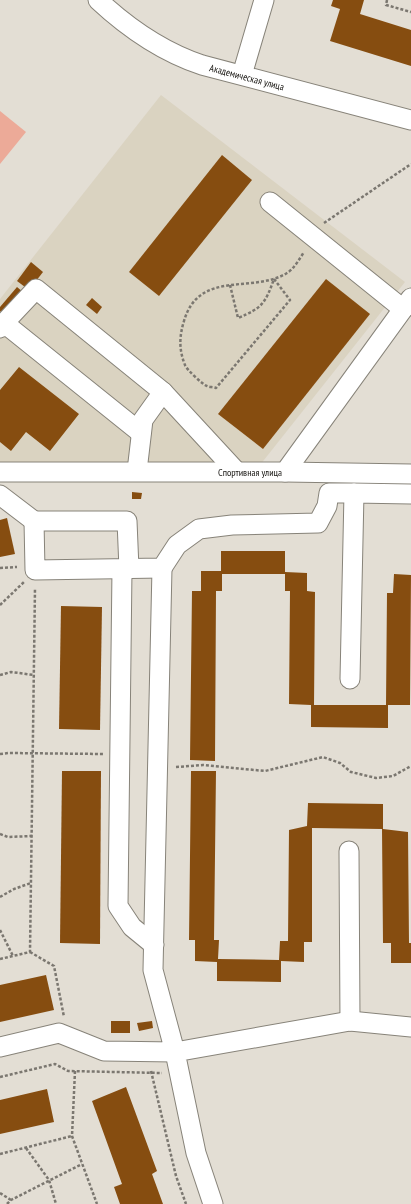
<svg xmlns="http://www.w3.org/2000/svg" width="411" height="1204" font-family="'PT Sans Narrow',sans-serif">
<rect width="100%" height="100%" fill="#e3ded4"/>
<polygon fill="#dad3c1" points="161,95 405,282 260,465 0,462 0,299"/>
<polygon fill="#ecaa98" points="0,111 26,132 0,164"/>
<g fill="#864d10">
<polygon points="333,0 364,0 360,14 411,30 411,66 330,41 340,9 331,6"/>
<polygon points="222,155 252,180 159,296 129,272"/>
<polygon points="31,262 43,272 29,290 17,281"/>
<polygon points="326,279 370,314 263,449 218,414"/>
<polygon points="17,287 23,292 4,315 0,311 0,307"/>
<polygon points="92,298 102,307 97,314 86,305"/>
<polygon points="19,367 79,414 50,451 26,432 11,451 0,442 0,390"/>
<polygon points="132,492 142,493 141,499 132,499"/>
<polygon points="7,518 15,554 0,557 0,520"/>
<polygon points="221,551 285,551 285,572 307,573 307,591 315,592 314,705 386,705 387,593 393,593 394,574 411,575 410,705 388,705 388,728 311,727 311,705 289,704 290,591 285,591 285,574 222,574 222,591 216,591 215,761 190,760 192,591 201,591 201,571 221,571"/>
<polygon points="61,606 102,607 100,730 59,729"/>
<polygon points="62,771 101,771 100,944 60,943"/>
<polygon points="191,771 216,771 214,940 219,940 218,959 279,960 280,941 288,941 289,830 307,826 308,803 383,804 383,829 408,832 409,943 411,943 411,963 391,963 391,943 383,943 382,829 312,828 312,942 304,942 304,962 281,961 281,982 217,981 217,962 195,961 195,940 189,940"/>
<polygon points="46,975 54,1010 0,1022 0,985"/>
<rect x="111" y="1021" width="19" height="12"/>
<polygon points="152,1021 153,1028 139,1031 137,1023"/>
<polygon points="126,1087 157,1171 152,1174 163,1204 120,1204 114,1187 122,1184 92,1101"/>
<polygon points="47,1089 54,1122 0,1134 0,1100"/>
</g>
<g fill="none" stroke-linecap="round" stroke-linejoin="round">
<g stroke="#878379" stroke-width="21">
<g id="minor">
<path id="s1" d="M 98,0 C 128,28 163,52 202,65 L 411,120"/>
<polyline points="242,75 264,0"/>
<polyline points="270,202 403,309"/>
<polyline points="4,323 36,289 163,392"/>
<polyline points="0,328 4,323 141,433"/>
<polyline points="137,471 143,420 163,392 236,471"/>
<path id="s2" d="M 0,472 L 285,472 L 411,298"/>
<polyline points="285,472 411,474"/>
<polyline points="0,495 34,521"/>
<polyline points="122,569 118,906 132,927 154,945"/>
<polyline points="129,569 127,521 34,521 35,570 162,568 177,545 199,529 232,525 318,523 327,506 329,493 354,493"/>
<polyline points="350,679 354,493 411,494"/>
<polyline points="349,851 350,1021"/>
<polyline points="0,1047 59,1033 104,1051 175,1052 153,970 162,568"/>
<polyline points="213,1204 196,1153 175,1052 350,1021 411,1027"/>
</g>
</g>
<g stroke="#7b7770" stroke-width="2.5" stroke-dasharray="3 2" stroke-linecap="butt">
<polyline points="387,0 386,5 411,12"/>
<polyline points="324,223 411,164"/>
<path d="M 274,279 L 290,300 L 216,388 C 213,387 209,387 207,386 C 203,385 186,369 185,365 C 179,350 179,337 184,321 C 199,269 253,294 287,273 C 294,269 300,258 304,252"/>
<path d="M 230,285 L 238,318 C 262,308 265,304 274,279"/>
<polyline points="0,568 17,567"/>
<polyline points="0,605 24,582"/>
<polyline points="0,675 11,672 34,675"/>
<polyline points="0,754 9,753 103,754"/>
<polyline points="176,767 203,765 265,771 323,757 340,763 351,772 376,778 393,776 411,766"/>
<polyline points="0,834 8,837 32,836"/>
<polyline points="0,897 14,889 31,883"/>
<polyline points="0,930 13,956"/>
<polyline points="30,952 54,966 64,1017"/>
<polyline points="0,959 30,952 35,588"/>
<polyline points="75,1071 72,1136 97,1204"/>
<polyline points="151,1071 176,1176 186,1204"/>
<polyline points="0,1077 55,1064 68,1071 162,1073"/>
<polyline points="26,1148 49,1180 56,1204"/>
<polyline points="0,1154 72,1136"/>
<polyline points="0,1193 11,1200"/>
<polyline points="7,1204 11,1200 82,1164"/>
</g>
<use href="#minor" stroke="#fff" stroke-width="19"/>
</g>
<g text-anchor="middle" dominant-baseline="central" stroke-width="4" stroke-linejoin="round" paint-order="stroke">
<g font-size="10" fill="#161410" stroke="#e3ded4">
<text stroke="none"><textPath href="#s1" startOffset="170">Академическая улица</textPath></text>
<text stroke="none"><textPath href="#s2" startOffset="250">Спортивная улица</textPath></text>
</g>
</g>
</svg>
